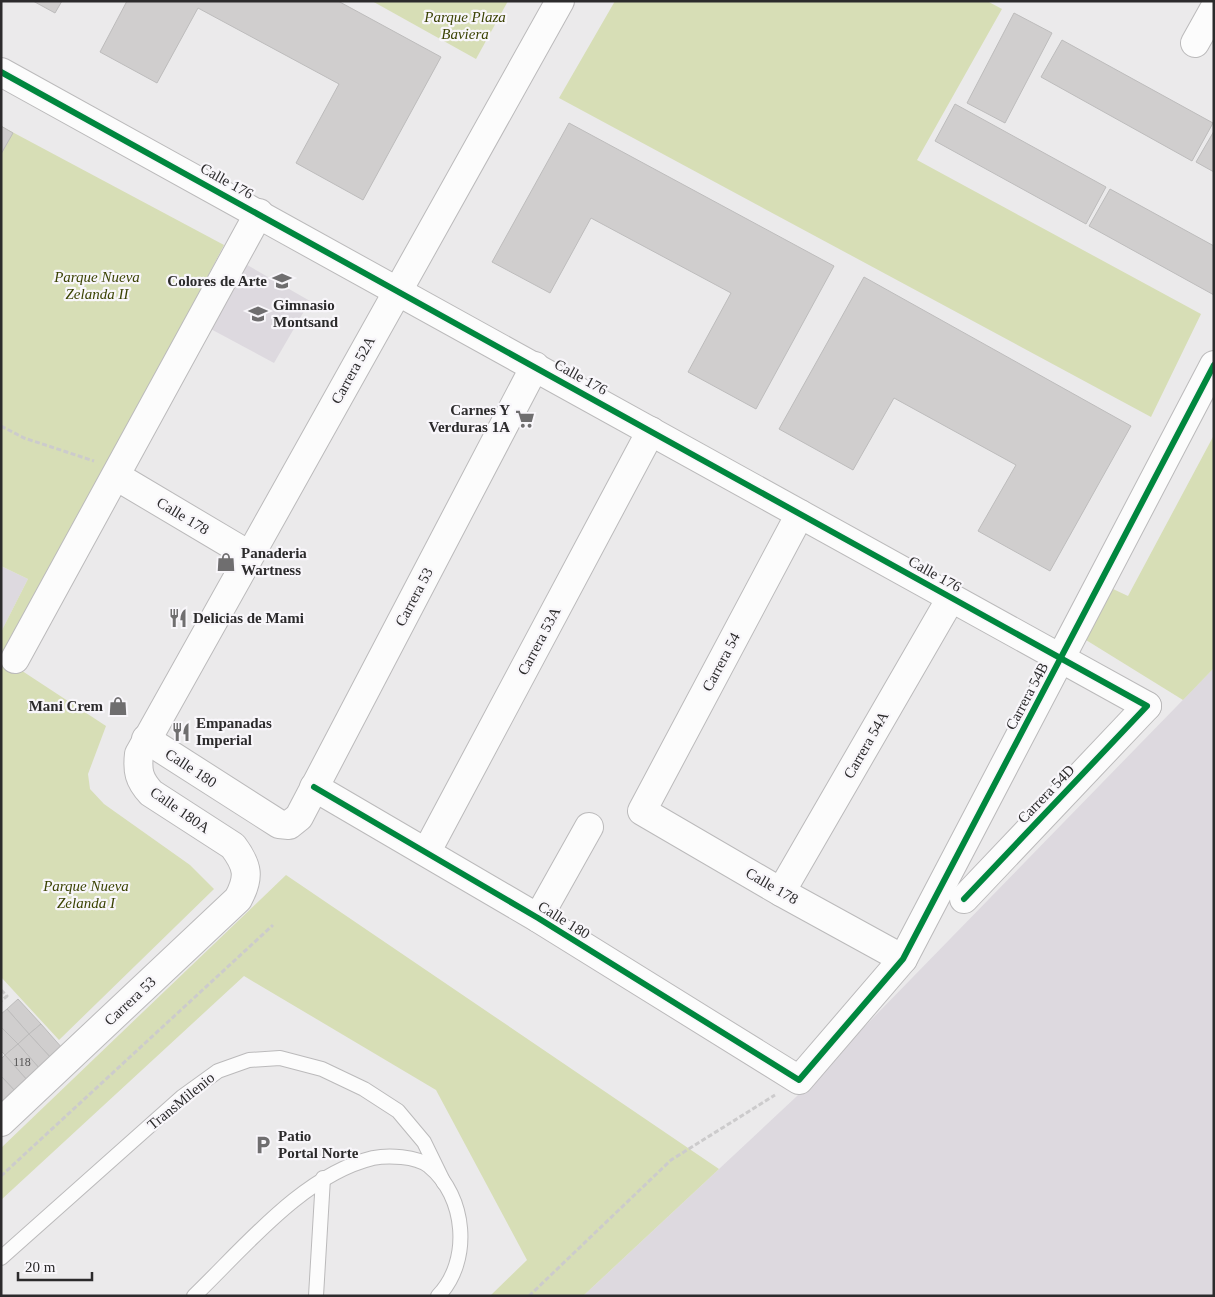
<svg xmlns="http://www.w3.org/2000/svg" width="1215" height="1297" font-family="Georgia,serif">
<rect width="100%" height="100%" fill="#ebeaeb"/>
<g fill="#ddd9df">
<polygon points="242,262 310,301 274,363 207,327"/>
<polygon points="1,566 28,579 1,632"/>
<polygon points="1214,668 1214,1296 583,1296 796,1097"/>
</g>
<g fill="#d7deb6">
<polygon points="372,1 508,1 476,59"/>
<polygon points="615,1 987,1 1002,9 917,160 1201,314 1151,417 559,98"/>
<polygon points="1,126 224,245 7,661 106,726 88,774 90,789 104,804 190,865 214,889 59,1040 1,977 1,632 28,579 1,566"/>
<polygon points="1214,435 1214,668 1183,700 1086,640 1113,589 1128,596"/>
<polygon points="286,875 719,1169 583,1296 490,1296 527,1260 436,1090 244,976 1,1200 1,1148"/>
</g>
<g fill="#d0cece" stroke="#bdbcbc">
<polygon points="33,1 62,1 55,13"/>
<polygon points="127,1 338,1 441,57 363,200 296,163 339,84 198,8 157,83 100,52"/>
<polygon points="1014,13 1052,33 1005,123 967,103"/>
<polygon points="1062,40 1213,123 1192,161 1041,77"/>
<polygon points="955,104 1106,187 1086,224 935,141"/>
<polygon points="569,123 834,266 756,409 688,372 731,293 591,218 550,293 492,262"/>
<polygon points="1,126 13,133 1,154"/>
<polygon points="1214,131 1214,172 1196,162"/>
<polygon points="1110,189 1214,246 1214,295 1089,226"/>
<polygon points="864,277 1131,426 1050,571 978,531 1016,465 894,398 853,470 779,429"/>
<polygon points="18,999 41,1024 29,1034 7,1009"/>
<polygon points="7,1009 29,1034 18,1044 1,1027 1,1014"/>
<polygon points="41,1024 63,1049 51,1058 29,1034"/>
<polygon points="1,1027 18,1044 5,1055 1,1051"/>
<polygon points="29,1034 51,1058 40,1069 18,1044"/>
<polygon points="18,1044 40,1069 27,1080 5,1055"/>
<polygon points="5,1055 27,1080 15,1091 1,1076 1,1059"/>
<polygon points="1,1076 15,1091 2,1103 1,1102"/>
</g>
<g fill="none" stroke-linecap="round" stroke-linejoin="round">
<g stroke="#bbbabb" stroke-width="16">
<g id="service">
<polyline points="1,1258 182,1097 218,1071 249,1060 280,1058 322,1069 364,1089 398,1111 424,1142 444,1183"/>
<path d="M 194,1296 C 245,1247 303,1175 373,1158 C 388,1155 416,1156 429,1166 C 466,1196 472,1261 438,1296"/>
<polyline points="316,1296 323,1178"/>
</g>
</g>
<g stroke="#bbbabb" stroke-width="30">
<g id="minor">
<polyline points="1195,43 1214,9"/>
<polyline points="116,476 249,555"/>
<polyline points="800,514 642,811 781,892 903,959"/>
<polyline points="15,659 259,213"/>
<polyline points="146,739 279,824 289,825 299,817 535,366"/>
<polyline points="314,787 538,918 799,1080 903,959 1214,365"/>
<polyline points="427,851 651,431"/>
<polyline points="781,892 951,598"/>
<polyline points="964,899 1147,706"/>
<polyline points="538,918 589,827"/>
</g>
</g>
<g stroke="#bbbabb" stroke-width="30">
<g id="tertiary">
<polyline points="1,72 1147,706"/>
<path d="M 1,1122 L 238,899 C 250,877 248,866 233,846 L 151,793 C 139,780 137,771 139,754 L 560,1"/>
</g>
</g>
<g stroke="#cccbcc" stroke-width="3" stroke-dasharray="5 2.5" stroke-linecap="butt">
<polyline points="1,426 24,438 94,461"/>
<polyline points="1,990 7,996 1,1001"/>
<polyline points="1,1176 273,925"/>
<polyline points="529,1296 671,1160 775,1095"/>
</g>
<use href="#service" stroke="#fcfcfc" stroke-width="14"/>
<use href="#minor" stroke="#fcfcfc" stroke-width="28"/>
<use href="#tertiary" stroke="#fcfcfc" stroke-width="28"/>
<g stroke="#f8f6fa" stroke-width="9">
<g id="cycleway">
<polyline points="1,72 1147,706 964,899"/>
<polyline points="314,787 538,918 799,1080 903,959 1214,365"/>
</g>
</g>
<use href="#cycleway" stroke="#00873e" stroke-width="6"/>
</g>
<defs>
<g id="school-bare" transform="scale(1.5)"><path d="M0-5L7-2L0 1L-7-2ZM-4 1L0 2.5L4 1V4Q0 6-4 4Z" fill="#6f6e6f" stroke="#f8f6fa" stroke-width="2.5" paint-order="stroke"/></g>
<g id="university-bare" transform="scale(1.5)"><path d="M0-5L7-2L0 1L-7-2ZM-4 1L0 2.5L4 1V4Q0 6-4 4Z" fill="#6f6e6f" stroke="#f8f6fa" stroke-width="2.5" paint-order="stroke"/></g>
<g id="supermarket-bare" transform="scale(1.5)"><path d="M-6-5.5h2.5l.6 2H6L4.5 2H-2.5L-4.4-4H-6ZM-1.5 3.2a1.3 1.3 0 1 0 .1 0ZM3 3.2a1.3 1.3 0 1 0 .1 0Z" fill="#6f6e6f" stroke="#f8f6fa" stroke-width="2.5" paint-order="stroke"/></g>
<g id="shop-bare" transform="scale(1.5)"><path d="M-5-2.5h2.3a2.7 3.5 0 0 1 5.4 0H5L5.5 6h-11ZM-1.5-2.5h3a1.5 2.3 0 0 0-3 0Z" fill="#6f6e6f" stroke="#f8f6fa" stroke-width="2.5" paint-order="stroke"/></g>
<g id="restaurant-bare" transform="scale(1.5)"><path d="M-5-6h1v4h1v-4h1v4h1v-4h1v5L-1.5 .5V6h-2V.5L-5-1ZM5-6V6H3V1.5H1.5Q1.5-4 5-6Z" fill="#6f6e6f" stroke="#f8f6fa" stroke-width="2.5" paint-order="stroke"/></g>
<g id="parking-bare" transform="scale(1.5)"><path d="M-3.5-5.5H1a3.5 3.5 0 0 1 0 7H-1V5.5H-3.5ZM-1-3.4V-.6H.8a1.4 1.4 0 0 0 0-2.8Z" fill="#6f6e6f" stroke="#f8f6fa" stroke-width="2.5" paint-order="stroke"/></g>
</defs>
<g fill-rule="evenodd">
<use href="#school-bare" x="282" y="281"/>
<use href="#university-bare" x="258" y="314"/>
<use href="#supermarket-bare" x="525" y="419"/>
<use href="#shop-bare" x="226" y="562"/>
<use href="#restaurant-bare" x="178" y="618"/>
<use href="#shop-bare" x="118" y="706"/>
<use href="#restaurant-bare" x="181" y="732"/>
<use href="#parking-bare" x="263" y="1145"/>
</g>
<g text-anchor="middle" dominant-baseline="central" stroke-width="4.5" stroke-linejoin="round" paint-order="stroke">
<g font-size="12" fill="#555454">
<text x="22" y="1062">118</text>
</g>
<g font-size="15" font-style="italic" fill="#3b4303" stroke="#f8f6fa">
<text x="465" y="17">Parque Plaza<tspan x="465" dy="17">Baviera</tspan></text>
<text x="97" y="277">Parque Nueva<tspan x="97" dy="17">Zelanda II</tspan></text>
<text x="86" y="886">Parque Nueva<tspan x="86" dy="17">Zelanda I</tspan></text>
</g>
<g font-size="15" fill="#2c2b2c" stroke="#f8f6fa">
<text transform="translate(227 181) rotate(29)">Calle 176</text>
<text transform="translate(353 370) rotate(-61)">Carrera 52A</text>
<text transform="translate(581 377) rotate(29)">Calle 176</text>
<text transform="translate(183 516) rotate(31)">Calle 178</text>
<text transform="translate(935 574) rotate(29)">Calle 176</text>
<text transform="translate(414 597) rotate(-62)">Carrera 53</text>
<text transform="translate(539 641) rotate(-62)">Carrera 53A</text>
<text transform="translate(721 662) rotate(-62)">Carrera 54</text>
<text transform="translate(1027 696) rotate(-62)">Carrera 54B</text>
<text transform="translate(866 745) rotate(-60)">Carrera 54A</text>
<text transform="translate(191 768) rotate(33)">Calle 180</text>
<text transform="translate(1046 794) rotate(-46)">Carrera 54D</text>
<text transform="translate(180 810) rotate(35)">Calle 180A</text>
<text transform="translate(772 886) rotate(30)">Calle 178</text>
<text transform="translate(564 920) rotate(32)">Calle 180</text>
<text transform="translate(130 1001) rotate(-43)">Carrera 53</text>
<text transform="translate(181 1101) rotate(-39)">TransMilenio</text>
</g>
<g font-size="15" font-weight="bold" fill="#2c2b2c" stroke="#f8f6fa" text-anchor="start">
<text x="267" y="281" text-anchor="end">Colores de Arte</text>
<text x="273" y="305">Gimnasio<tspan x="273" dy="17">Montsand</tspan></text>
<text x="510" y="410" text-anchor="end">Carnes Y<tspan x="510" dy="17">Verduras 1A</tspan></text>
<text x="241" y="553">Panaderia<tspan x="241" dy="17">Wartness</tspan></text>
<text x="193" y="618">Delicias de Mami</text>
<text x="103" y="706" text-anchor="end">Mani Crem</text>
<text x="196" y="723">Empanadas<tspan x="196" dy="17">Imperial</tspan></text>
<text x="278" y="1136">Patio<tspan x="278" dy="17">Portal Norte</tspan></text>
</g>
</g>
<rect width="1215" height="1297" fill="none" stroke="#2c2b2c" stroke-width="5"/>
<path d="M18 1272v8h74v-8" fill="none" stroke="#2c2b2c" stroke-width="2.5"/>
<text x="25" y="1272" font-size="15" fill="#2c2b2c" stroke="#f8f6fa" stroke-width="4" paint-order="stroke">20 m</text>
</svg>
